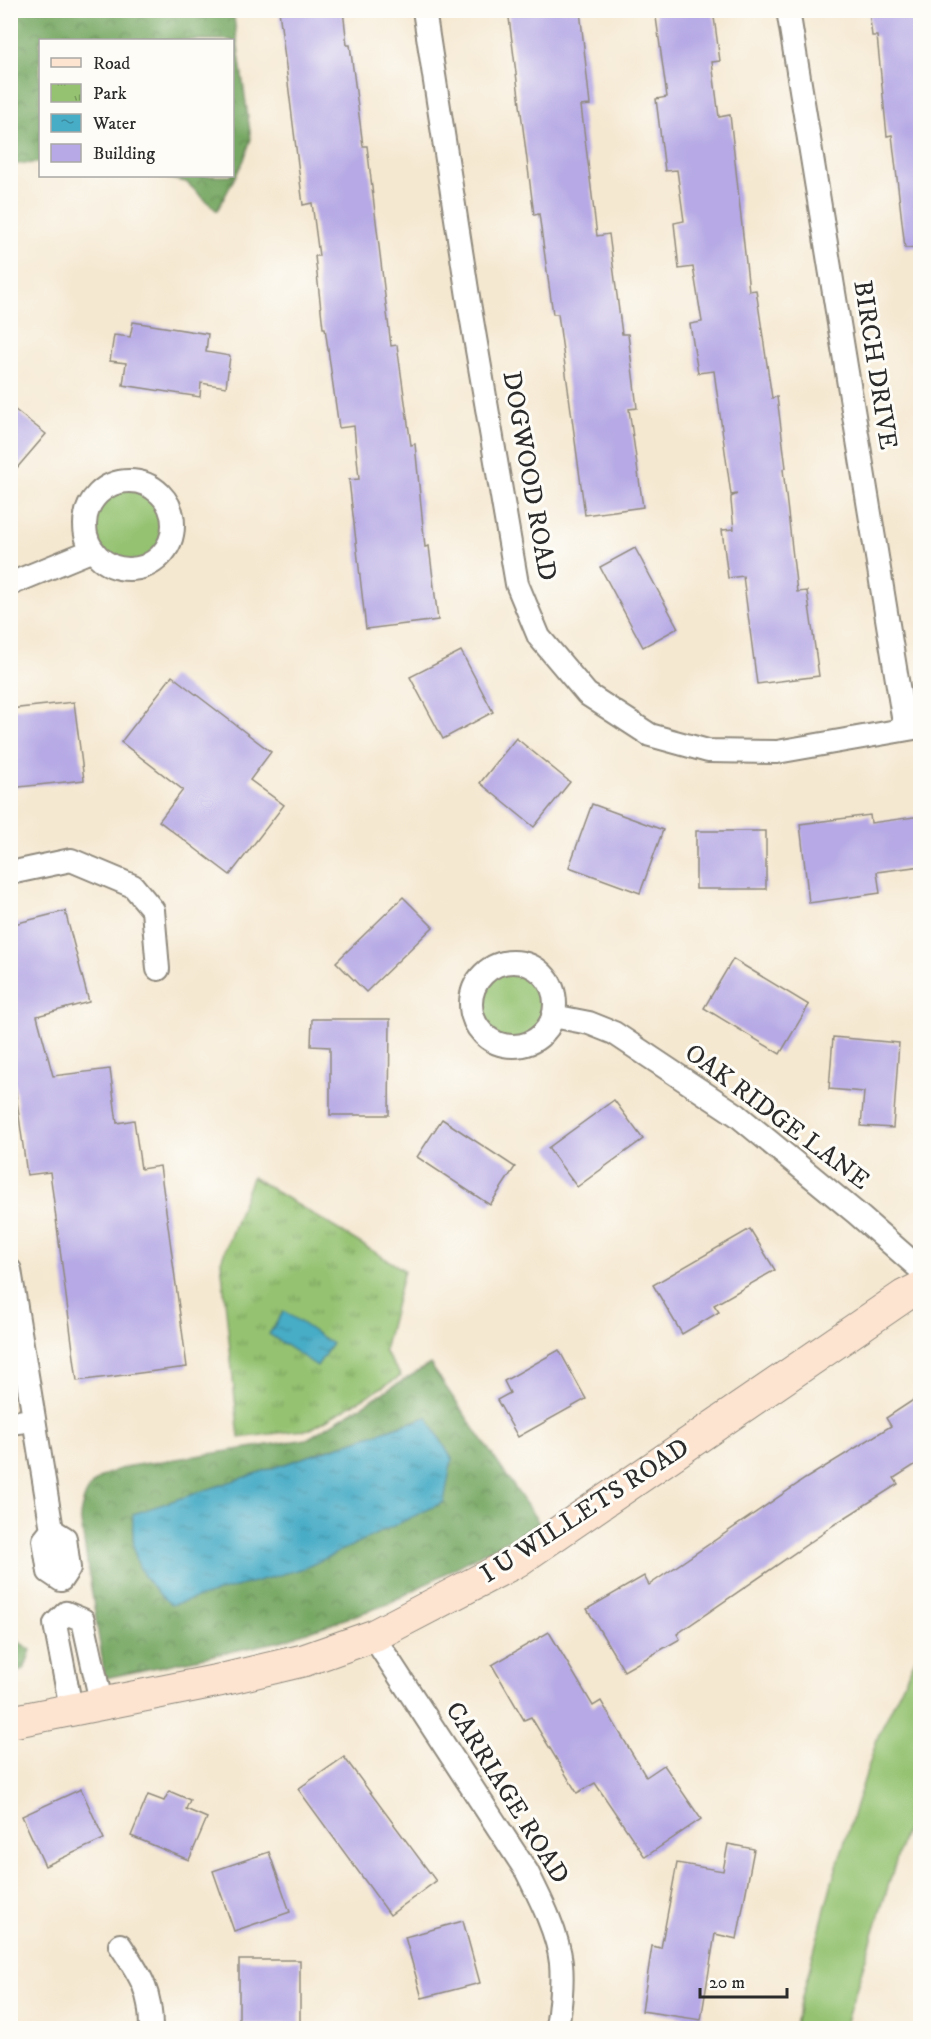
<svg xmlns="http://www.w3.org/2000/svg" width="931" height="2039" font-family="'IM FELL DW Pica',serif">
<defs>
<pattern id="forest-crowns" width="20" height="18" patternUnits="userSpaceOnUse" patternTransform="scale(1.5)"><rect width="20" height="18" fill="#77a863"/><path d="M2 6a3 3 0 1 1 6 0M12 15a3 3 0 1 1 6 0" fill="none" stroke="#628952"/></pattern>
<pattern id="park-tufts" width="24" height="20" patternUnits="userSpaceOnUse" patternTransform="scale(1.5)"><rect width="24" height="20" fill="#94c271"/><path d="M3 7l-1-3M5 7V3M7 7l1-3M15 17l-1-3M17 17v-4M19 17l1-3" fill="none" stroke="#799e5d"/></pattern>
<pattern id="water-ripples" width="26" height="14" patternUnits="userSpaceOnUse" patternTransform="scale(1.5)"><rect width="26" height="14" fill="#47acc6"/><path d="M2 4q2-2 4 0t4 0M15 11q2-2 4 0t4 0" fill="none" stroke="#3b8ca1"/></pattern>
</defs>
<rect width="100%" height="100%" fill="#fdfcf7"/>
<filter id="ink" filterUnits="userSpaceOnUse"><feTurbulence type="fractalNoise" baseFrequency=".0167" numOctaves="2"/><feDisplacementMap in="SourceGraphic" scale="12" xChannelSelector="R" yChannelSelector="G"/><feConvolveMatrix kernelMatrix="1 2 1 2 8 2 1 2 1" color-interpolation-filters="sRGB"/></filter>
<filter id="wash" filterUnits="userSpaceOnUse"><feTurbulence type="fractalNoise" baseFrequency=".008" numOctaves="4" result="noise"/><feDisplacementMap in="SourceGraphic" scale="24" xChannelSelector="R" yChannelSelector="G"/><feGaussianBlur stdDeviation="1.35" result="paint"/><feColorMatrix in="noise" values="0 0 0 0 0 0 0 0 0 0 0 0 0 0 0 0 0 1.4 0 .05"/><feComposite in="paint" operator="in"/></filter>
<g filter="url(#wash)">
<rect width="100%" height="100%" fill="#f5e8d1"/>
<g fill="#94c271" stroke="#60764e" stroke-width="1.5">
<circle cx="129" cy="525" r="44"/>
<circle cx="513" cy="1004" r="42"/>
<polygon points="920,1649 920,1799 904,1835 844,2028 794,2028 832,1882 878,1736"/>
</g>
<g fill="url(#forest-crowns)" stroke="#516a47" stroke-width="1.5" fill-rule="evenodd">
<polygon points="11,10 233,11 251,139 244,160 217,211 186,182 155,176 232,176 232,40 40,40 40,163 11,164"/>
<path d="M 430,1364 L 539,1523 L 388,1604 L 281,1641 L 105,1678 L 80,1516 C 85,1483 99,1474 130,1466 L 307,1439 ZM 426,1417 L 133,1540 L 134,1514 Z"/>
<polygon points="10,1636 31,1650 24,1670 11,1673"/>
</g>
<polygon fill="url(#park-tufts)" stroke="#60764e" stroke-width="1.5" points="252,1177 404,1270 384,1351 401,1376 311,1429 239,1438 221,1261"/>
<g fill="url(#water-ripples)" stroke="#396c78" stroke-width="1.5">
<polygon points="284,1311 332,1344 317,1366 269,1334"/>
<path d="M 427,1417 L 452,1459 L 444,1502 L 305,1568 L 171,1605 C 136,1573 132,1561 133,1514 Z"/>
</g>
<g id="blocks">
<g fill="#b6a9e5">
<polygon points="279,10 343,10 347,45 350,45 363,146 367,146 391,346 397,345 411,445 415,444 425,547 429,546 438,620 366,629 349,480 359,479 354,426 339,428 325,328 323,328 315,256 319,256 312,203 303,205"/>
<polygon points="508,10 580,10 590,105 581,106 597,236 609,234 622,334 628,334 637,408 629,409 643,507 585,515 558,314 553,314 539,214 534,215"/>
<polygon points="655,10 713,10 720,61 712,62 719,117 730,115 749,291 756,290 772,398 777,397 786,468 783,469 797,592 807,591 819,676 757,684 743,576 728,578 722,530 734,529 731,501 731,497 737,494 731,495 714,371 698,373 690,324 702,322 693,267 679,269 674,223 684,221 677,170 665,171 656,99 667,97"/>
<polygon points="869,10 921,10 921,247 905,248 892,135 887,136 877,36 872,36"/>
<polygon points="133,322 208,334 206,352 230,356 226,387 201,383 200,397 123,385 126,363 110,361 114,335 130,337"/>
<polygon points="10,406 46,434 10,476"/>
<polygon points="635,548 678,628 643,647 600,567"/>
<polygon points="461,651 493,712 443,739 410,677"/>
<polygon points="172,676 271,752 250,780 284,805 230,875 159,821 183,790 121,742"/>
<polygon points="74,702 84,780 10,788 10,709"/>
<polygon points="516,738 570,782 534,827 480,783"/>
<polygon points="592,804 663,830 640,893 569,867"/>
<polygon points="870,815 871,823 921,816 921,866 877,872 880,893 809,903 800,824"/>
<rect x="696" y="831" width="70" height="58"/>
<polygon points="403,897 433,927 366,992 336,962"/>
<polygon points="65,911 89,1002 37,1016 53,1076 110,1069 117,1123 134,1120 141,1169 160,1166 187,1367 77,1381 50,1172 27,1175 10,1050 10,925"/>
<polygon points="733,959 809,1005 780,1054 704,1008"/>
<polygon points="312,1019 390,1019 389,1115 330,1115 330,1047 311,1046"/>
<polygon points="833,1037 899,1043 893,1128 861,1126 864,1092 829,1089"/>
<polygon points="614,1100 643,1139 577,1187 548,1148"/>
<polygon points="442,1119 515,1167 490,1205 417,1157"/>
<polygon points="750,1229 775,1270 714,1305 719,1312 682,1334 653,1285"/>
<polygon points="559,1350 586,1399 518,1437 497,1400 510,1393 504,1381"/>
<polygon points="921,1395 921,1461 894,1478 898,1484 824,1531 825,1532 677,1634 680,1639 624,1671 587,1609 644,1576 649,1585 805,1479 891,1426 886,1418"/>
<polygon points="549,1632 593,1706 601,1701 646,1777 664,1765 701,1819 645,1857 595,1783 577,1793 531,1717 524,1720 492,1665"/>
<polygon points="344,1757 436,1881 390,1915 298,1789"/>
<polygon points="81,1789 104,1839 45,1866 22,1816"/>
<polygon points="169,1791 190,1800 186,1809 207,1818 189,1860 131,1836 148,1795 164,1801"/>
<polygon points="728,1844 754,1849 737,1939 715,1934 701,2020 642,2011 652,1946 661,1948 677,1863 723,1871"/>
<polygon points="269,1852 290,1912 234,1931 213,1871"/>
<polygon points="463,1921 480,1983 422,1998 405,1937"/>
<rect x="239" y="1960" width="61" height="64"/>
</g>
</g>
</g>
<g filter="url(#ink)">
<use href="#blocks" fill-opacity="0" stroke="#908a7e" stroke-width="1.5"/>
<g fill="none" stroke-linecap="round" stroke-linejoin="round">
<g stroke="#908a7e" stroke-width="26">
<g id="minor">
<polyline points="424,10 469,303 517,584 539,637 587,694 650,735 708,751 777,752 920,727"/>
<polyline points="788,10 905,729"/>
<circle cx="129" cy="525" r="44"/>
<polyline points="10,584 93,550"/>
<polyline points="10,873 71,860 133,886 153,910 158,969"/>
<circle cx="513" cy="1004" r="42"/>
<polyline points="553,1016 589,1023 614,1033 737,1115 856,1213 920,1269"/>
<polyline points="10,1270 52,1530"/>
<polyline points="10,1423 33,1420"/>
<polygon points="52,1530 65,1538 69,1568 61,1580 49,1572 44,1540"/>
<path d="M 373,1636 L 527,1872 C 540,1898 558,1933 561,1963 C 563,1985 560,2007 557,2028"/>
<polyline points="71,1708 55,1624 66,1613 83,1620 101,1702"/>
<path d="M 120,1945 C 140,1975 151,1990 151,2028"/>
</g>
</g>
<g stroke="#908a7e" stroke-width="34">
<polyline id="secondary" points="10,1722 221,1680 305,1660 373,1636 517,1561 904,1296 920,1288"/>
</g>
<use href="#minor" stroke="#fff" stroke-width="22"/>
<use href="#secondary" stroke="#fde4d1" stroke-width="32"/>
</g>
</g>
<g text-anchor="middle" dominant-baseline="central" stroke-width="6" stroke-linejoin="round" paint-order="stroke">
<g font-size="26" fill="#2b2b2b" stroke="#fdfcf7">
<text transform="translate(875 365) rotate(81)">BIRCH DRIVE</text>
<text transform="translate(529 476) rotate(80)">DOGWOOD ROAD</text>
<text transform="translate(777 1117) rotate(37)">OAK RIDGE LANE</text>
<text transform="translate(585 1511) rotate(-33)">I U WILLETS ROAD</text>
<text transform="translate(507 1793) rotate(58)">CARRIAGE ROAD</text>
</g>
</g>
<rect width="931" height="2039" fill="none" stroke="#fdfcf7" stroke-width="36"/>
<rect x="39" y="39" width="195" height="138" fill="#fdfcf7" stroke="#a9a8a5" stroke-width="1.5"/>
<rect x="51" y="58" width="30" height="9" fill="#fde4d1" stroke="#a9a8a5" stroke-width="1.5"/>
<text x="93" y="69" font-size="18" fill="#2b2b2b">Road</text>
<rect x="51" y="84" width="30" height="18" fill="url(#park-tufts)" stroke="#a9a8a5" stroke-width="1.5"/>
<text x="93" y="99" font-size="18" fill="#2b2b2b">Park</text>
<rect x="51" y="114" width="30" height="18" fill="url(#water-ripples)" stroke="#a9a8a5" stroke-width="1.5"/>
<text x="93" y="129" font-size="18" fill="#2b2b2b">Water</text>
<rect x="51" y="144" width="30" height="18" fill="#b6a9e5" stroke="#a9a8a5" stroke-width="1.5"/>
<text x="93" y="159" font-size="18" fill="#2b2b2b">Building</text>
<path d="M700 1988v9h87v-9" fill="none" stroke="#2b2b2b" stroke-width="3"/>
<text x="709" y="1988" font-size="18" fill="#2b2b2b" stroke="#fdfcf7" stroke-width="4.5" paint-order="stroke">20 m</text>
</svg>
